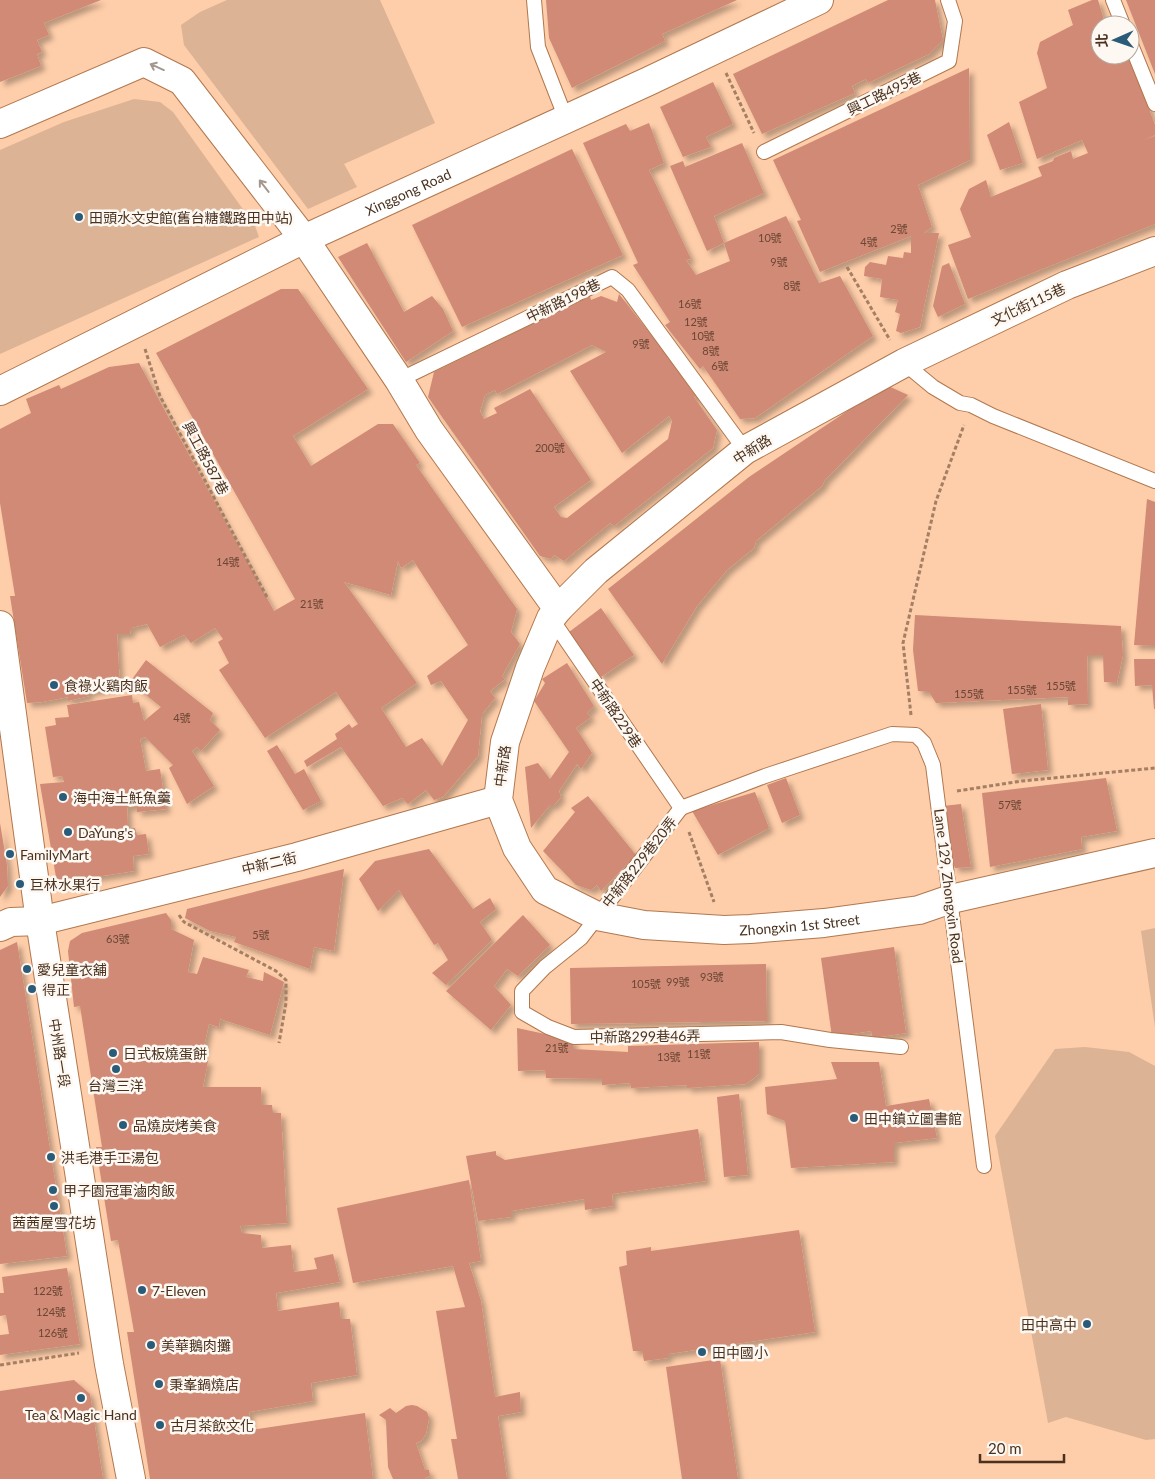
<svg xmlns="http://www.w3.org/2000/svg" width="1155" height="1479" font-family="Lato,'Noto Sans TC',sans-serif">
<defs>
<filter id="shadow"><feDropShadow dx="4.5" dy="4.5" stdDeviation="2.5" flood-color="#0004"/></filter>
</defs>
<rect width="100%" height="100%" fill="#fecda9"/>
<g fill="#dcb395">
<polygon points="227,0 380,0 435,123 344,164 357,187 308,209 184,45 181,25 200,12"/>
<polygon points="134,99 160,102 173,112 255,226 259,237 0,354 0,150 64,122"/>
<polygon points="1155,928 1155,1027 1141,931"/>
<polygon points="1085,1047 1129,1052 1155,1066 1155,1439 1146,1440 1066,1417 1048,1423 995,1136 1055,1049"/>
</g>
<g fill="#d08a75" fill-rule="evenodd" filter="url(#shadow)">
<polygon points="0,0 101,0 44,23 49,35 37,40 42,52 37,54 41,66 0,82"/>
<polygon points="546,0 737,0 662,34 665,41 572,88 549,38"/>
<polygon points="888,0 935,0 943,40 929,54 868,83 866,79 852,86 855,93 762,134 733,74"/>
<polygon points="1092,0 1098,0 1104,20 1109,19 1111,25 1100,25 1100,55 1129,55 1155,125 1155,135 1144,140 1155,136 1155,224 968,299 948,245 971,237 960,209 969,189 986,180 991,197 1042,176 1038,167 1053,161 1054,158 1071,151 1073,159 1088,153 1082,140 1037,159 1019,102 1047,88 1037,53 1040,42 1073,25 1068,10"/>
<polygon points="1126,0 1155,0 1155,74"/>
<polygon points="969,68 970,160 918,185 932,227 924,233 939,233 920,327 901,333 896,331 900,314 895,312 898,300 880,297 882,279 864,276 865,267 870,262 886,265 888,256 903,258 904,252 911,253 911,236 820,272 797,221 801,220 773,160"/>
<polygon points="713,82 733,124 706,137 711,147 683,157 660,107"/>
<polygon points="1009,122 1023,163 1000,170 987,135"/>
<polygon points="649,123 664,163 649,170 691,259 686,260 696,275 730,261 724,243 786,216 819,283 840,276 873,336 755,418 740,419 703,366 700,369 665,325 670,322 633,265 638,263 583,143 626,124 630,131"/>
<polygon points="742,143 764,193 714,216 724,243 707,251 670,166 683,161 685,167"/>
<polygon points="572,149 623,255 462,327 412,225"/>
<polygon points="367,243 404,312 432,296 443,309 453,331 406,362 338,257"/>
<polygon points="949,263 965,304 938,317 933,306 942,266"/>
<path d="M 281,289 L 298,289 L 368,389 L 293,436 L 311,466 L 378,424 L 393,424 L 420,463 L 416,465 L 517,609 L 511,632 L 520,644 L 502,676 L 505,679 L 490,691 L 495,698 L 482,714 L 478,756 L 443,797 L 434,800 L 426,790 L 408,804 L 402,798 L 383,806 L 341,747 L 307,767 L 304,761 L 337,739 L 335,734 L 349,724 L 352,728 L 358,724 L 336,692 L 265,738 L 219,670 L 229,663 L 218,642 L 223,639 L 215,628 L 191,643 L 184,635 L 160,647 L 147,624 L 131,628 L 130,634 L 117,634 L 120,686 L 88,692 L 89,696 L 68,701 L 68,697 L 42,702 L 27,703 L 10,596 L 15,596 L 0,503 L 0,429 L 31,413 L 26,399 L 59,385 L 61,389 L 109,367 L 139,363 L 274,611 L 295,599 L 156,353 ZM 413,560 L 468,645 L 427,676 L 431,685 L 441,681 L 468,720 L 442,766 L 422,738 L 406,747 L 381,708 L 417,683 L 344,582 L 391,595 L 398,561 L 401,568 Z"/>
<path d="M 619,294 L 698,394 L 694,397 L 717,430 L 713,448 L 614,526 L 610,523 L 564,561 L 554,555 L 551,559 L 540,556 L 428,397 L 434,372 L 590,296 L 591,300 L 601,296 L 617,302 ZM 592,345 L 606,352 L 570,371 L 622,453 L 669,416 L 672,421 L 668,439 L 567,518 L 561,517 L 554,507 L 591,480 L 530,389 L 494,408 L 497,413 L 484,419 L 480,411 L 485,395 L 495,390 L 497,394 Z"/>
<polygon points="886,385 908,395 825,480 822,486 756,541 754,548 727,570 697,606 662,664 608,589 749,477"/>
<polygon points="1147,499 1155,502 1155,646 1134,645"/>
<polygon points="601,608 634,655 601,677 569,632"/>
<polygon points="915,615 1121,626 1123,655 1117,683 1104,682 1103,655 1087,655 1088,704 1068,705 1068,697 936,703 929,692 918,691 913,650"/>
<polygon points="1134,659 1155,659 1155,709 1154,709 1152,685 1135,686"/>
<polygon points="146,660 213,713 210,720 220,730 201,751 197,747 192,751 214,786 187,804 169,768 173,765 145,737 140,739 146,771 160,769 166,809 137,812 137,806 127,807 128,828 135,828 137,835 146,834 149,854 133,856 134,871 57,883 40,784 64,782 62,776 53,777 45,727 56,725 55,718 69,717 67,705 132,695 133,703 139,702 144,721 161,707 130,682"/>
<polygon points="567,663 594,706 587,713 591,717 576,728 592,753 581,769 577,764 559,791 561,797 554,805 550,805 531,828 525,767 538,763 550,779 569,752 534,701 545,683 542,679"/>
<polygon points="1041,704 1048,770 1012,774 1003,709"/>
<polygon points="277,745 295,774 304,769 321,801 303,810 267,751"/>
<polygon points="786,778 800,815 782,823 767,785"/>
<polygon points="1106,778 1117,831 1081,837 1082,849 990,867 982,793"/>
<polygon points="755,792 769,828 718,855 692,811"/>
<polygon points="588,796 636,855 601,891 597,885 591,890 576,885 543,851 575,812 571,808"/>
<polygon points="961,804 971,867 955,868 951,858 943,806"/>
<polygon points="0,823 7,865 8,886 0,897"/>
<polygon points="429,849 473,909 490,898 496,909 480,922 492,940 446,985 432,973 448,960 438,943 434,945 399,890 378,911 359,879 375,861"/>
<polygon points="344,869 334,951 314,947 310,969 234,942 236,937 210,931 185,918 187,909"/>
<polygon points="166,913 171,920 171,929 194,940 188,972 197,974 203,957 249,970 246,977 263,981 264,972 284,982 270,1035 220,1019 219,1027 209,1024 201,1059 208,1061 203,1087 261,1087 262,1105 272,1105 273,1113 281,1113 287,1223 240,1226 242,1233 261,1235 262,1248 291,1245 294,1272 317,1269 314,1258 333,1254 340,1282 276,1293 278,1311 339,1302 341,1319 350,1319 357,1375 311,1383 313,1401 249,1412 251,1430 365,1413 373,1479 150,1479 127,1332 134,1332 118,1240 111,1241 96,1147 102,1147 80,1006 74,1007 68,951 70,941 82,933"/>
<polygon points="523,915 550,945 518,976 507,969 494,986 511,1005 491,1030 446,991"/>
<polygon points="17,942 67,1256 0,1264 0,950"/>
<polygon points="894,947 906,1033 873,1038 871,1031 832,1037 821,958"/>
<polygon points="766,964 767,1021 571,1024 570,968"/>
<polygon points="517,1028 573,1040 573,1049 628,1052 628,1046 759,1042 759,1074 746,1084 687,1088 687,1085 631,1088 630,1083 602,1085 602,1079 546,1078 545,1070 518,1071"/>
<polygon points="831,1062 879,1062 886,1106 929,1099 937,1138 894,1143 894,1162 791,1168 785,1121 767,1114 765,1087 837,1079"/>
<polygon points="739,1094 748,1175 724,1177 717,1097"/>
<polygon points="698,1129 706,1181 612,1194 613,1206 585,1210 584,1199 511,1211 511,1217 478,1221 466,1156 496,1151 496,1155 505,1160"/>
<polygon points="469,1180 481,1261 469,1263 481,1301 495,1397 520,1392 521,1412 498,1416 507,1479 458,1479 451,1439 457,1439 436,1311 465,1307 453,1266 353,1283 337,1208"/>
<polygon points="799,1230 815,1332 668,1354 668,1358 644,1361 642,1351 633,1351 619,1267 627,1265 626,1251 651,1247 651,1251"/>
<polygon points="67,1268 80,1344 0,1355 0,1335 9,1334 6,1315 0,1316 0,1293 4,1293 2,1277"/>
<polygon points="720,1359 738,1479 682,1479 666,1367"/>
<polygon points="74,1380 90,1394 103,1479 0,1479 0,1391"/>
<polygon points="412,1405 417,1406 427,1412 429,1418 426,1434 421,1441 416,1443 425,1470 429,1470 430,1476 425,1478 426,1479 393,1479 388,1467 386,1420 379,1415 390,1408 396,1413 406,1406"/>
</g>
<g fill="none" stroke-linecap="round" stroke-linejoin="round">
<g stroke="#b1784e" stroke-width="16">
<g id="lane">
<polyline points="534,0 538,47 566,119"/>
<polyline points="1113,0 1123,25"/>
<polyline points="1130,42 1155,104"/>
<polyline points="764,152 949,61 955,21 948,0"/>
<polyline points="904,363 933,387 960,403 971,405 993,416 1155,481"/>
<polyline points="399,380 612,277 628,290 745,450"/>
<polyline points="551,618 681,808"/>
<polyline points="681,808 765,776 892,734 916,735 924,743 933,765 984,1166"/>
<polyline points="681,808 581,938 545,967 522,991 522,1012 548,1027 574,1037 781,1032 830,1040 901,1047"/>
</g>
</g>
<g stroke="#b1784e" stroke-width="30">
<g id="street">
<polyline points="0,124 144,62 182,81 304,239 399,380 429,430 558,609"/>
<path id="s1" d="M 1155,251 L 1067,285 L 904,363 L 745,450 L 596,571 L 558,609 L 551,618 L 530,668 L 505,742 L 498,800 L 517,848 L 545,890 L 597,916 L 644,925 L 724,930 L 750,929 L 824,923 L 919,910 L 951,899 L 1155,853"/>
<path id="s2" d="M 0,391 L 304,239 L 649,81 L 819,0"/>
<polyline points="0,625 40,921 109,1364 131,1479"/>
<polyline points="0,927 11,922 40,921 297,857 498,800"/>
</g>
</g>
<g stroke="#a47f64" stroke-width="3" stroke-dasharray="4 2.5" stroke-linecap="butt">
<polyline points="726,73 754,133"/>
<polyline points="847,267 890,340"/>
<polyline points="145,349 160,396 268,599"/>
<polyline points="911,715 903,643 936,501 964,425"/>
<polyline points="957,791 1022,781 1155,768"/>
<polyline points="689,832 714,902"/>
<polyline points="179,915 184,922 276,971 286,980 286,1003 279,1043"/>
<polyline points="0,1365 79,1353"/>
</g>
<use href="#lane" stroke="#fff" stroke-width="14"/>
<use href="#street" stroke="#fff" stroke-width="28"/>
</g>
<defs><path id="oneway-shaft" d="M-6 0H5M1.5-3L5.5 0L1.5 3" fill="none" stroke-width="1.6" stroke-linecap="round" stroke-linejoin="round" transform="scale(1.25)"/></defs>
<g stroke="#a4988e">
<use href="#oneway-shaft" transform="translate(157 67) rotate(-156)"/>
<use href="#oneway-shaft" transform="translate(264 186) rotate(-128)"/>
</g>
<g fill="#2a5c79" stroke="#fef8f3" stroke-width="2">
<circle cx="79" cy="217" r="5"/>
<circle cx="54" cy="685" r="5"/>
<circle cx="63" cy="797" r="5"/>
<circle cx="68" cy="832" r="5"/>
<circle cx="10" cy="854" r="5"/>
<circle cx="20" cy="884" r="5"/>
<circle cx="27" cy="969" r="5"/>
<circle cx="32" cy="989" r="5"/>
<circle cx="113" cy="1053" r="5"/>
<circle cx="116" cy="1069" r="5"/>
<circle cx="854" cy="1118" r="5"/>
<circle cx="123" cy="1125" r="5"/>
<circle cx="51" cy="1157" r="5"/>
<circle cx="53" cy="1190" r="5"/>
<circle cx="54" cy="1206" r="5"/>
<circle cx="142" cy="1290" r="5"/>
<circle cx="1087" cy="1324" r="5"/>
<circle cx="151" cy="1345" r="5"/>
<circle cx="702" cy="1352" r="5"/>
<circle cx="159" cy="1384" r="5"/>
<circle cx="81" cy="1398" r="5"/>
<circle cx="160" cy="1425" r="5"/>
</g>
<g text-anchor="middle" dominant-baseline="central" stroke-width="5" stroke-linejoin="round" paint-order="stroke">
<g font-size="11" fill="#6b4734">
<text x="899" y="228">2號</text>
<text x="770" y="237">10號</text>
<text x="869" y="241">4號</text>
<text x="779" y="261">9號</text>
<text x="792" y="285">8號</text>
<text x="690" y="303">16號</text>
<text x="696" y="321">12號</text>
<text x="703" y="335">10號</text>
<text x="641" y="343">9號</text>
<text x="711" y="350">8號</text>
<text x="720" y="365">6號</text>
<text x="550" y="447">200號</text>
<text x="228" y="561">14號</text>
<text x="312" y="603">21號</text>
<text x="1061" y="685">155號</text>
<text x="1022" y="689">155號</text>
<text x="969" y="693">155號</text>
<text x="182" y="717">4號</text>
<text x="1010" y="804">57號</text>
<text x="261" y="934">5號</text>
<text x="118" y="938">63號</text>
<text x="712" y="976">93號</text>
<text x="678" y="981">99號</text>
<text x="646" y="983">105號</text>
<text x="557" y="1047">21號</text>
<text x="699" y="1053">11號</text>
<text x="669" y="1056">13號</text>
<text x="48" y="1290">122號</text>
<text x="51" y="1311">124號</text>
<text x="53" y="1332">126號</text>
</g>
<g font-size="14" fill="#49311e" stroke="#fef8f3">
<text transform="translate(884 93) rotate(-26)">興工路495巷</text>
<text stroke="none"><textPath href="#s2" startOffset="454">Xinggong Road</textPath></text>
<text transform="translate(563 300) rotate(-26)">中新路198巷</text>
<text transform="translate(1028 304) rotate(-25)">文化街115巷</text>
<text transform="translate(752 449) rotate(-32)">中新路</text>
<text transform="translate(206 458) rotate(62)">興工路587巷</text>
<text transform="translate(616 713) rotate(56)">中新路229巷</text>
<text transform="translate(502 766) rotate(-82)">中新路</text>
<text transform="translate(639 862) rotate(-52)">中新路229巷20弄</text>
<text transform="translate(269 863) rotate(-13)">中新二街</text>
<text transform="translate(949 886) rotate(83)">Lane 129, Zhongxin Road</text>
<text stroke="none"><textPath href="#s1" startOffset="1268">Zhongxin 1st Street</textPath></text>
<text transform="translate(645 1036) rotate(-1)">中新路299巷46弄</text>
<text transform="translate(60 1053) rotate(81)">中州路一段</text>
</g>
<g font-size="14" fill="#49311e" stroke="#fef8f3" text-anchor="start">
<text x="89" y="217">田頭水文史館(舊台糖鐵路田中站)</text>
<text x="64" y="685">食祿火鷄肉飯</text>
<text x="73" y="797">海中海土魠魚羹</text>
<text x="78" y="832">DaYung's</text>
<text x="20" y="854">FamilyMart</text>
<text x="30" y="884">巨林水果行</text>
<text x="37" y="969">愛兒童衣舖</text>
<text x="42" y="989">得正</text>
<text x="123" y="1053">日式板燒蛋餅</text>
<text x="116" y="1085" text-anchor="middle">台灣三洋</text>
<text x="864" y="1118">田中鎮立圖書館</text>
<text x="133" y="1125">品燒炭烤美食</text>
<text x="61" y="1157">洪毛港手工湯包</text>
<text x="63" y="1190">甲子園冠軍滷肉飯</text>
<text x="54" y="1222" text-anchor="middle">茜茜屋雪花坊</text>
<text x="152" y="1290">7-Eleven</text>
<text x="1077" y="1324" text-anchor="end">田中高中</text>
<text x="161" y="1345">美華鵝肉攤</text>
<text x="712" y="1352">田中國小</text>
<text x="169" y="1384">秉峯鍋燒店</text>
<text x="81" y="1414" text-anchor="middle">Tea &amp; Magic Hand</text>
<text x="170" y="1425">古月茶飲文化</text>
</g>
</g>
<g transform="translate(1115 40) rotate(268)"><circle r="24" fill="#fef8f3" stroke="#b6a89e"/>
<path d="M0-4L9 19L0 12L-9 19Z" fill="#2a5c79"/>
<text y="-8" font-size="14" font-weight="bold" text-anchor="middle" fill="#49311e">北</text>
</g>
<path d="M980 1454v8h84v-8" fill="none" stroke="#49311e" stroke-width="2.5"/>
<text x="988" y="1454" font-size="15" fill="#49311e" stroke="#fef8f3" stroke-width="4" paint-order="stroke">20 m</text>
</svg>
